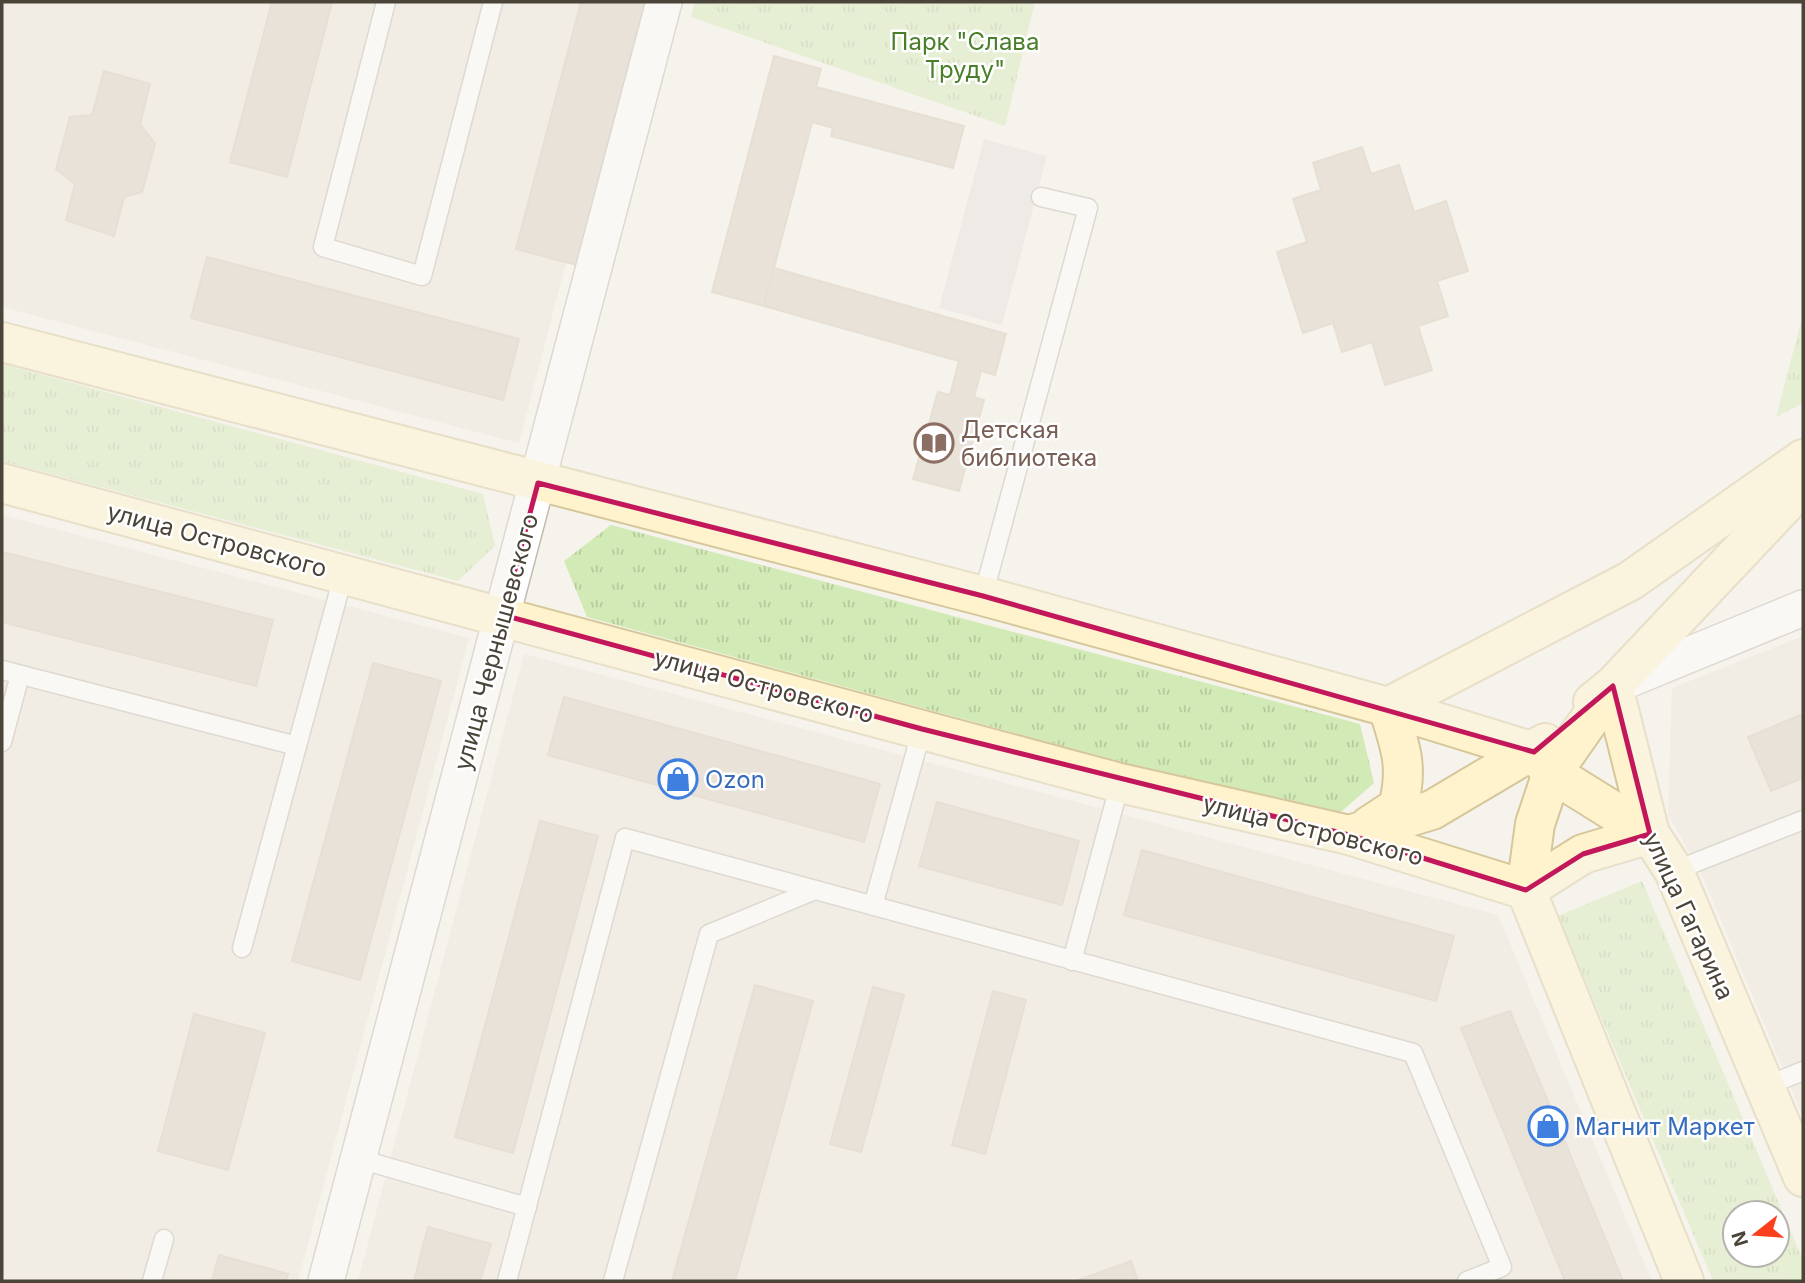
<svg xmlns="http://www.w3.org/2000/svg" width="1805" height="1283" font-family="Inter,sans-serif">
<defs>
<pattern id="grass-tufts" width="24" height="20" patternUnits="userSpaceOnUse" patternTransform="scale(1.75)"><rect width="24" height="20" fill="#d2eab5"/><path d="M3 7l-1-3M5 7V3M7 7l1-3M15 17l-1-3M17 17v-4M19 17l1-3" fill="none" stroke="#b6ca9c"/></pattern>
</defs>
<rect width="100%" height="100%" fill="#f6f3ec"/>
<g fill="#eae5da">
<polygon points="2,2 634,2 519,443 2,307"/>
<polygon points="2,515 469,638 298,1281 2,1281"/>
<polygon points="1803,636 1803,1117 1703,877 1668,814 1672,688"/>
<polygon points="524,654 1498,915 1652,1281 358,1281"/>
</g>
<g fill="url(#grass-tufts)" fill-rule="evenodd">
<polygon points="695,2 1035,2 1005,126 691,17"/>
<polygon points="1803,314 1803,403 1776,417"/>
<polygon points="2,364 483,494 495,546 458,581 2,461"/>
<polygon points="611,525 1360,724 1374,783 1333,819 587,617 564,561"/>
<path d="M 1642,881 L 1803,1260 L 1803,1281 L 1713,1281 L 1558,916 ZM 1777,1213 L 1777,1255 L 1735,1255 L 1735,1213 Z"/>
</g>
<polygon fill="#e5e3e0" points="984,139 1047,156 1002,325 939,308"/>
<g fill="#d8cfc1" stroke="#d3c7b4" stroke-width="2">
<polygon points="272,2 332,2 287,177 230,162"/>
<polygon points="581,2 645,2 577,265 516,249"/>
<polygon points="774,56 821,69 816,87 964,126 953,168 831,136 833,128 812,122 764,306 712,292"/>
<polygon points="104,71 150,84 140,124 155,144 142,192 124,197 114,236 66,220 75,184 56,169 70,117 92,115"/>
<polygon points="1362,147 1371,174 1399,165 1414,212 1446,201 1468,271 1437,281 1448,316 1418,326 1432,370 1385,385 1372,342 1342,352 1333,323 1303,333 1277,252 1307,242 1293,199 1321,190 1313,163"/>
<polygon points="207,257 519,339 503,400 191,318"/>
<polygon points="774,268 1006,334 995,375 981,371 974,397 984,400 959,491 913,479 938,392 950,395 959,361 764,306"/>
<polygon points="2,552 273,620 256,686 2,622"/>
<polygon points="373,663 441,681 360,980 292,961"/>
<polygon points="564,697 880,784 864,842 548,755"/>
<polygon points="1803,714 1803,778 1771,791 1748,737"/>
<polygon points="937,802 1079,841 1062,905 919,866"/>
<polygon points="540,821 598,836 513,1153 455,1137"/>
<polygon points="1142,850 1454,936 1436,1001 1124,915"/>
<polygon points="755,985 813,1001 735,1281 672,1281"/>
<polygon points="873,987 904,995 861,1152 830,1144"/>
<polygon points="993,991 1026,1000 985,1154 952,1145"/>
<polygon points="1510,1011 1623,1281 1565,1281 1461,1028"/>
<polygon points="194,1014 265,1033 228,1170 158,1151"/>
<polygon points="428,1227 491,1244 480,1281 414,1281"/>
<polygon points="219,1255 288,1274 286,1281 212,1281"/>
<polygon points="1131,1261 1138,1281 1076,1281"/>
</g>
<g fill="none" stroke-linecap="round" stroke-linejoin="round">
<g stroke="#c2bbae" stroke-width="21">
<g id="lane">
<polyline points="386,2 323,247 422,276 493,2"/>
<polyline points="983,596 1088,208 1041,197"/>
<polyline points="2,670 297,746"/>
<polyline points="2,742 20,675"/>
<polyline points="1674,871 1803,820"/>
<polyline points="873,906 922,729"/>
<polyline points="242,948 344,573"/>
<polyline points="1072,961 1120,783"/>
<polyline points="1764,1087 1803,1071"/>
<polyline points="359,1159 527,1207"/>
<polyline points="152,1281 164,1239"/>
<polyline points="507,1281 625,838 1413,1053 1502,1267 1467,1281"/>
<polyline points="613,1281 709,934 815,890"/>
</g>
</g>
<g stroke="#c2bbae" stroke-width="38">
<g id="street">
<polyline points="1613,686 1803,608"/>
<polyline points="326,1281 664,2"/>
</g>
</g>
<g stroke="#d6c79b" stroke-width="42">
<g id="secondary">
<polyline points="2,342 983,596 1388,707 1534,752 1552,773 1650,834"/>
<polyline points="2,483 1120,783 1349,835 1526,890"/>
<polyline points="1613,686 1552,773 1535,824 1526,890 1684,1281"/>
<polyline points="1613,686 1650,834 1674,871 1803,1177"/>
<polyline points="1593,702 1613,686 1803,485"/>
<polyline points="1388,707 1630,581 1803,459"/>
<path d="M 1369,826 L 1398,807 C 1409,766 1400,746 1388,707"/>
<polyline points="1349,835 1432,810 1545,743"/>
<polyline points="1526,890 1583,854 1650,834"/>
</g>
</g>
<use href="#lane" stroke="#fff" stroke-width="18"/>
<use href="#street" stroke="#fff" stroke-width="35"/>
<use href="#secondary" stroke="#fff3cd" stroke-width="38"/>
</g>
<path d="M0 0H1805V1283H0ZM 538,483 L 983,596 L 1534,752 L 1613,686 L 1650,834 L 1583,854 L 1526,890 L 1349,835 L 922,729 L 503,615 Z" fill="#f6f3ec" fill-opacity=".55" fill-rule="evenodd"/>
<path fill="none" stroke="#c2185b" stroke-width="5" stroke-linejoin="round" d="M 538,483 L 983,596 L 1534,752 L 1613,686 L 1650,834 L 1583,854 L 1526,890 L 1349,835 L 922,729 L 503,615 Z"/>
<defs>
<g id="library-ring" transform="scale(2.0125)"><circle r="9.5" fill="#fff" stroke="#8d6e63" stroke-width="1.5"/><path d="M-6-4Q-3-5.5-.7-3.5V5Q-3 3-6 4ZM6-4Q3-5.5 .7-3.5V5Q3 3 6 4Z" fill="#8d6e63"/></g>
<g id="shop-ring" transform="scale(2.0125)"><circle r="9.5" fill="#fff" stroke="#3f7fe0" stroke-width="1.5"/><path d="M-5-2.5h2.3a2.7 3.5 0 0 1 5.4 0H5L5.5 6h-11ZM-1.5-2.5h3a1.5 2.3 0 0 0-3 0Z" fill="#3f7fe0"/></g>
</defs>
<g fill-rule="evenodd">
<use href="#library-ring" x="934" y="443"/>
<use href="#shop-ring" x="678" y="779"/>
<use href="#shop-ring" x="1548" y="1126"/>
</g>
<g text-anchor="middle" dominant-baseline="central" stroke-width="5" stroke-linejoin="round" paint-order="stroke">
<g font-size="24" fill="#4a7f2a" stroke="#fff">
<text x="965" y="41">Парк "Слава<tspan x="965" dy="28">Труду"</tspan></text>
</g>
<g font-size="24" fill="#785e54" stroke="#fff" text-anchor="start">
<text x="961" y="429">Детская<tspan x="961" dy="28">библиотека</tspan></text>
</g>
<g font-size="24" fill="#4b4439" stroke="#fff">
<text transform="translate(217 540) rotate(15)">улица Островского</text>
<text transform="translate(496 642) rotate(-75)">улица Чернышевского</text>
<text transform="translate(764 686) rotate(15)">улица Островского</text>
<text transform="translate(1313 830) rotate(14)">улица Островского</text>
<text transform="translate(1689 916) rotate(65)">улица Гагарина</text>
</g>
<g font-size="24" fill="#366cbe" stroke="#fff" text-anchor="start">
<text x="705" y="779">Ozon</text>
<text x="1575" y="1126">Магнит Маркет</text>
</g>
</g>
<rect width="1805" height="1283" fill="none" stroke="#4b4439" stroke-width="7"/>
<g transform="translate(1756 1234) rotate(253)"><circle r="33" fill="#ffffff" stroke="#b7b4b0" stroke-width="2"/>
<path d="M0-5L12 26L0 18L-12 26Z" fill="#fc3f1d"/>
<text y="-10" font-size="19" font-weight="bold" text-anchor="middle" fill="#4b4439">N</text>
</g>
</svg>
